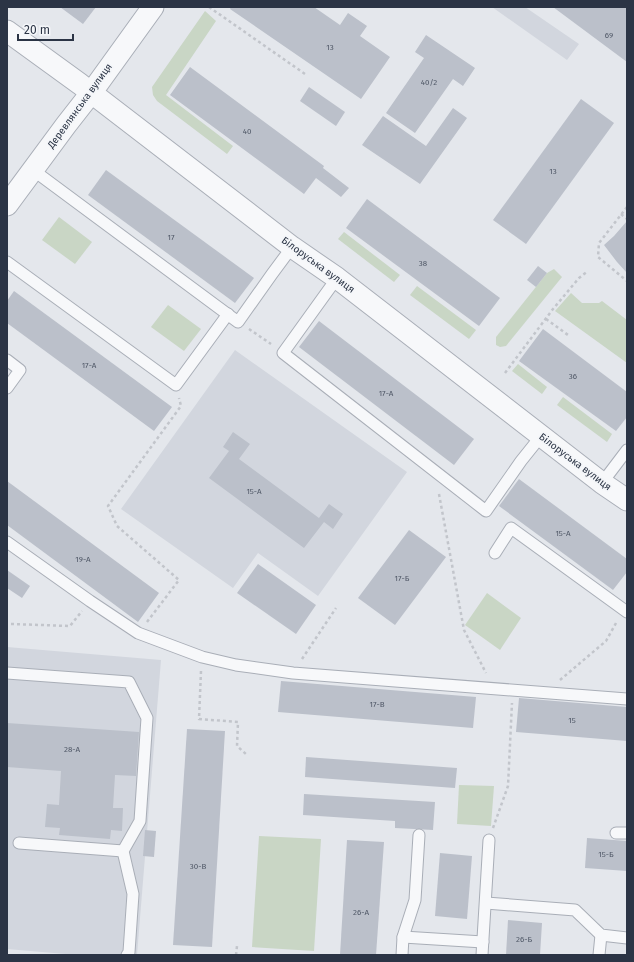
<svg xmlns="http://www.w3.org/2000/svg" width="634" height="962" font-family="'Fira Sans',sans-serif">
<rect width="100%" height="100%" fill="#e4e7ec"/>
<g fill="#d2d6de">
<polygon points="492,7 525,7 579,44 567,60"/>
<polygon points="235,350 407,472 318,596 258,553 233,588 121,509"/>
<polygon points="7,647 161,660 137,955 77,955 7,949"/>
</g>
<g fill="#c9d6c5">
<polygon points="205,11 216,21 166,95 233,146 227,154 157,101 153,95 152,87"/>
<polygon points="59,217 92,242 75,264 42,240"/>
<polygon points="344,232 400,275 394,282 338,239"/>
<polygon points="554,269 562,277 506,346 500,347 496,345 496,337 547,273"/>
<polygon points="417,286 476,330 469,339 410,295"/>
<polygon points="571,293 582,303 599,303 602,301 627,320 627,363 555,311"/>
<polygon points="168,305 201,329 184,351 151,327"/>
<polygon points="518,364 547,387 542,394 512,371"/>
<polygon points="563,397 612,434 607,442 557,405"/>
<polygon points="487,593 521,618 500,650 465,625"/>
<polygon points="459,785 494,786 491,826 457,824"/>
<polygon points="259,836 321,839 314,951 252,947"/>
</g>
<g fill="#bbc0ca">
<polygon points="60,7 96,7 83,24"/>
<polygon points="231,7 314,7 340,25 348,13 367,26 360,36 390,57 361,99 230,9"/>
<polygon points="553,7 627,7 627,62"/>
<polygon points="426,35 475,68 463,86 453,79 415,133 386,113 424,58 415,52"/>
<polygon points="190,67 324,166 323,168 349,188 341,197 316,178 304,194 170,95"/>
<polygon points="309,87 345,112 336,126 300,101"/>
<polygon points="581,99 614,123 526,244 493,220"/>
<polygon points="453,108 467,118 420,184 362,145 383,116 426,146"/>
<polygon points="106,170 254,278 235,303 88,195"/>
<polygon points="367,199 500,298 479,326 346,228"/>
<polygon points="627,221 627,273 617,262 604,245 614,236"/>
<polygon points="538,266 547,273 536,287 527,280"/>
<polygon points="14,291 172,407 154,431 7,323 7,301"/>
<polygon points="319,321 474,439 454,465 299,347"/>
<polygon points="543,329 627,392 627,417 616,431 519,361"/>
<polygon points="233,432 250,444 239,459 319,518 329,504 343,514 333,529 324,522 304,548 209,478 229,451 223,447"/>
<polygon points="519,479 627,559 627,572 613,590 499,506"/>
<polygon points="7,481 159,593 138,622 7,525"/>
<polygon points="409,530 446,557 395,625 358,598"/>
<polygon points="258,564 316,605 296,634 237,593"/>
<polygon points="7,570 30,586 22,598 7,588"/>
<polygon points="281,681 476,697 473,728 278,712"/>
<polygon points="519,698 627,707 627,741 516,732"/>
<polygon points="7,723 139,732 136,776 115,775 113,808 123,808 122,831 111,830 110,839 59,835 60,828 45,827 47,804 59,805 61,771 7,767"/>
<polygon points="187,729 225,731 212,947 173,945"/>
<polygon points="306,757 457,768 455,788 305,777"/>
<polygon points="304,794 435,802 433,830 395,828 395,821 303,815"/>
<polygon points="145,830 156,831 154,857 143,856"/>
<polygon points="587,838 627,841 627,871 585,868"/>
<polygon points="347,840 384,842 376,955 340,955"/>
<polygon points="440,853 472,856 467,919 435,916"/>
<polygon points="508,920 542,923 540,955 506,955"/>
</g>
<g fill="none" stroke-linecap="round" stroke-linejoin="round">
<g stroke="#a9aeb7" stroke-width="13">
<g id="service">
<polyline points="33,170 238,322 272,274 292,247"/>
<polyline points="7,262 176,385 228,314"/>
<polyline points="337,278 283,353 486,511 521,461 541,436"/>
<polyline points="7,360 20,370 7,388"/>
<polyline points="602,483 627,450"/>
<polyline points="7,542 90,601 138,633 202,657 236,665 293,673 627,699"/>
<polyline points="495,553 511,528 627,612"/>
<polyline points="7,673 129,682 147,718 140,821 123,851 133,894 129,952 127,955"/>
<polyline points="616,833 627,833"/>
<polyline points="19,843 123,851"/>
<polyline points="486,903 575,910 601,935 627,938"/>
<polyline points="403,937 483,942"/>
<polyline points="402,955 403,937 415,900 419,835"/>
<polyline points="482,955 489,840"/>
<polyline points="599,955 601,935"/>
</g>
</g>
<g stroke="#a9aeb7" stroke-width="23">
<g id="minor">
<polyline points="7,31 80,84 292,247 337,278 602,483 627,500"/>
<polyline points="7,205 66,125 91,93 153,7"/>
</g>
</g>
<g stroke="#c2c5cb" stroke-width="2.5" stroke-dasharray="3 3" stroke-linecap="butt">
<polyline points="209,7 305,74"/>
<polyline points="627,207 599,243 598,257 627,281"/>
<polyline points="621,214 627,219"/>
<polyline points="546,319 568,335"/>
<polyline points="249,329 271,344"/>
<polyline points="505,373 553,309 579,278 588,271"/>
<polyline points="439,494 464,630 486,673"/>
<polyline points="147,622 179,580 117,526 108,506 181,406 179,398"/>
<polyline points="11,624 70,626 82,611"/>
<polyline points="302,659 336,608"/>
<polyline points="201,671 199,719 238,722 237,746 247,755"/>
<polyline points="560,680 606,641 616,623"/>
<polyline points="493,828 508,786 512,703"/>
<polyline points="236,955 237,946"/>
</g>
<use href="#service" stroke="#f7f8fa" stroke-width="11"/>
<use href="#minor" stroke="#f7f8fa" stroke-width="21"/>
</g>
<g text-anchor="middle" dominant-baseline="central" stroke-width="3.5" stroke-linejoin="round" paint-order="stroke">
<g font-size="8" fill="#4f5766">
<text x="609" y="35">69</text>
<text x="330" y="47">13</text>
<text x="429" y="82">40/2</text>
<text x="247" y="131">40</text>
<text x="553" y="171">13</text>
<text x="171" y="237">17</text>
<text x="423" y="263">38</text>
<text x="89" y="365">17-А</text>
<text x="573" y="376">36</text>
<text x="386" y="393">17-А</text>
<text x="254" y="491">15-А</text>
<text x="563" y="533">15-А</text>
<text x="83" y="559">19-А</text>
<text x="402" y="578">17-Б</text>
<text x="377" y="704">17-В</text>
<text x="572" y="720">15</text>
<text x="72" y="749">28-А</text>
<text x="606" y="854">15-Б</text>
<text x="198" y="866">30-В</text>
<text x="361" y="912">26-А</text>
<text x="524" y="939">26-Б</text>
</g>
<g font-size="10" fill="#2b3445" stroke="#f4f6f9">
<text transform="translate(80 106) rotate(-54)">Деревлянська вулиця</text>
<text transform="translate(318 265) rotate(36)">Білоруська вулиця</text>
<text transform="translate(575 462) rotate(37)">Білоруська вулиця</text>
</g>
</g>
<rect width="634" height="962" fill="none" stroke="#2b3445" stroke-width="16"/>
<path d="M18 34v6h55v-6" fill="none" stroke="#2b3445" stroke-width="2"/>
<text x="24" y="34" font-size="12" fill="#2b3445" stroke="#f4f6f9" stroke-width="3" paint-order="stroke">20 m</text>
</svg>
